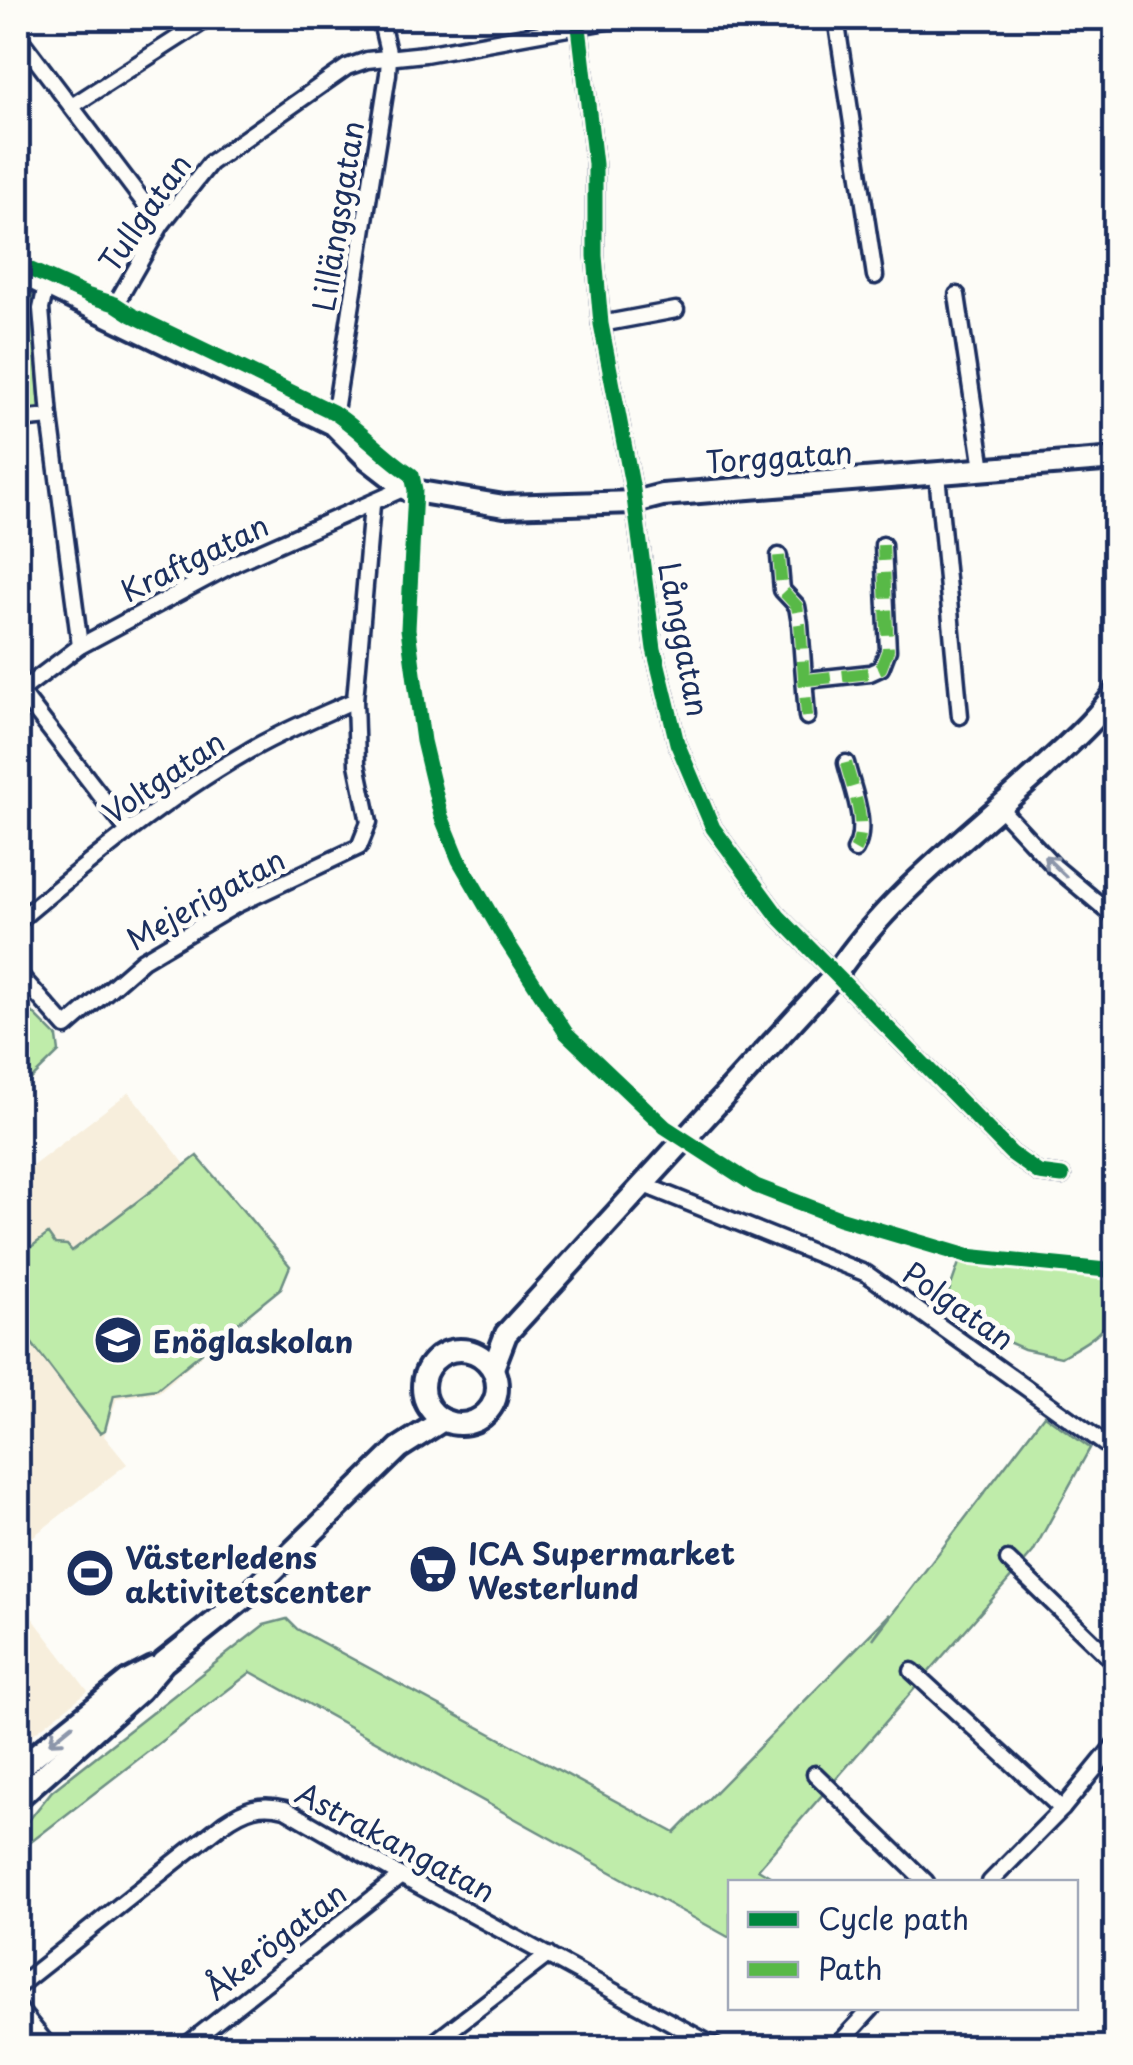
<svg xmlns="http://www.w3.org/2000/svg" width="1133" height="2065" font-family="'Playpen Sans',sans-serif">
<rect width="100%" height="100%" fill="#fdfcf7"/>
<filter id="ink" filterUnits="userSpaceOnUse"><feTurbulence type="fractalNoise" baseFrequency=".01" numOctaves="2"/><feDisplacementMap in="SourceGraphic" scale="20" xChannelSelector="R" yChannelSelector="G"/><feConvolveMatrix kernelMatrix="1 2 1 2 8 2 1 2 1" color-interpolation-filters="sRGB"/></filter>
<g filter="url(#ink)">
<g fill="#f7eedc">
<polygon points="129,1092 280,1287 159,1392 117,1398 104,1436 127,1464 18,1548 18,1177"/>
<polygon points="18,1599 88,1691 18,1746"/>
</g>
<g fill="#bfecaa" stroke="#6d8e84" stroke-width="2.5">
<polygon points="18,291 32,294 40,408 18,410"/>
<polygon points="21,1001 57,1037 59,1052 18,1092 18,1006"/>
<polygon points="197,1156 290,1266 281,1288 157,1389 114,1395 105,1430 100,1433 18,1325 18,1257 48,1234 55,1244 67,1245 72,1251"/>
<path d="M 960,1260 L 1029,1265 L 1112,1277 C 1115,1328 1102,1333 1061,1357 L 1024,1349 L 967,1324 L 947,1297 Z"/>
<polygon points="1044,1415 1090,1448 1033,1552 758,1869 780,1882 730,1882 730,1938 251,1672 18,1852 18,1834 52,1791 264,1625 287,1619 297,1629 675,1833 890,1614 873,1639"/>
</g>
<g fill="none" stroke-linecap="round" stroke-linejoin="round">
<g stroke="#1b2f5e" stroke-width="21">
<g id="street">
<polyline points="578,18 595,164 595,256 601,324 633,490 654,649 677,743 713,828 778,916 1011,1153 1039,1173 1062,1176"/>
<polyline points="836,18 875,276"/>
<polyline points="18,36 161,225"/>
<polyline points="72,106 209,18"/>
<polyline points="46,286 41,309 50,417 80,646"/>
<polyline points="957,295 983,469"/>
<polyline points="109,316 161,225 210,163 347,67 367,60 425,54 623,18"/>
<polyline points="601,324 676,310"/>
<polyline points="18,420 50,417"/>
<polyline points="333,424 388,74 389,56 380,18"/>
<polyline points="937,474 960,716"/>
<polyline points="779,556 782,590 797,606 800,624 807,717"/>
<polyline points="806,680 870,673 881,668 888,650 883,545"/>
<polyline points="20,691 128,831"/>
<polyline points="18,693 80,646 237,562 405,488"/>
<path d="M 846,763 C 852,788 869,826 855,850"/>
<polyline points="1000,808 1054,866 1116,918"/>
<path d="M 18,921 C 90,861 163,800 245,753 C 280,732 318,717 355,700"/>
<polyline points="18,973 66,1027 143,960 236,905 359,847 369,822 357,764 355,700 372,505"/>
<polyline points="644,1185 867,1274 1116,1452"/>
<polyline points="1008,1560 1116,1664"/>
<polyline points="912,1671 1062,1809"/>
<polyline points="815,1774 926,1882"/>
<polyline points="990,1882 1062,1809 1116,1743"/>
<path d="M 18,1986 L 224,1823 C 246,1808 260,1803 285,1809 L 401,1876 L 718,2048"/>
<polyline points="18,2008 50,2048"/>
<polyline points="183,2048 401,1876"/>
<polyline points="427,2048 548,1955"/>
<polyline points="670,2048 689,2033"/>
<polyline points="835,2048 872,2008"/>
</g>
</g>
<g stroke="#1b2f5e" stroke-width="28">
<g id="secondary">
<polyline points="18,272 333,424 368,459 408,490 504,506 635,502 662,495 1116,459"/>
<circle cx="460" cy="1387" r="37"/>
<path d="M 493,1368 L 506,1334 L 836,974 C 890,893 971,835 1042,769 C 1068,744 1096,721 1116,691"/>
<polyline points="18,1769 128,1681 153,1668"/>
<polyline points="18,1798 140,1690 164,1662 248,1595 399,1448 443,1420"/>
</g>
</g>
<use href="#street" stroke="#fdfcf7" stroke-width="14"/>
<use href="#secondary" stroke="#fdfcf7" stroke-width="20"/>
<g stroke="#58b947" stroke-width="12" stroke-dasharray="25 12" stroke-linecap="butt">
<polyline points="779,556 782,590 797,606 800,624 807,717"/>
<polyline points="806,680 870,673 881,668 888,650 883,545"/>
<path d="M 846,763 C 852,788 869,826 855,850"/>
</g>
<g stroke="#fdfcf7" stroke-width="21">
<g id="cycleway">
<polyline points="578,18 595,164 595,256 601,324 633,490 654,649 677,743 713,828 778,916 1011,1153 1039,1173 1062,1176"/>
<path d="M 18,264 L 89,296 L 115,304 L 132,315 L 333,412 C 362,431 384,457 412,475 L 415,490 L 408,629 L 423,741 L 441,816 L 459,860 L 502,934 L 566,1033 L 665,1127 L 756,1186 L 839,1218 L 967,1256 L 1116,1271"/>
</g>
</g>
<use href="#cycleway" stroke="#00873e" stroke-width="15"/>
</g>
<defs><path id="oneway-shaft" d="M-6 0H5M1.5-3L5.5 0L1.5 3" fill="none" stroke-width="1.6" stroke-linecap="round" stroke-linejoin="round" transform="scale(2.5)"/></defs>
<g stroke="#8c96aa">
<use href="#oneway-shaft" transform="translate(1055 866) rotate(-136)"/>
<use href="#oneway-shaft" transform="translate(61 1734) rotate(141)"/>
</g>
</g>
<defs>
<g id="school-disc" transform="scale(2.5)"><circle r="9.5" fill="#1b2f5e" stroke="#fdfcf7"/><path d="M0-5L7-2L0 1L-7-2ZM-4 1L0 2.5L4 1V4Q0 6-4 4Z" fill="#fff"/></g>
<g id="supermarket-disc" transform="scale(2.5)"><circle r="9.5" fill="#1b2f5e" stroke="#fdfcf7"/><path d="M-6-5.5h2.5l.6 2H6L4.5 2H-2.5L-4.4-4H-6ZM-1.5 3.2a1.3 1.3 0 1 0 .1 0ZM3 3.2a1.3 1.3 0 1 0 .1 0Z" fill="#fff"/></g>
<g id="stadium-disc" transform="scale(2.5)"><circle r="9.5" fill="#1b2f5e" stroke="#fdfcf7"/><path d="M0-5a6.5 5 0 1 0 0 10a6.5 5 0 1 0 0-10ZM-3.5-1.8h7v3.6h-7Z" fill="#fff"/></g>
</defs>
<g fill-rule="evenodd">
<use href="#school-disc" x="118" y="1340"/>
<use href="#supermarket-disc" x="433" y="1569"/>
<use href="#stadium-disc" x="90" y="1573"/>
</g>
<g text-anchor="middle" dominant-baseline="central" stroke-width="10" stroke-linejoin="round" paint-order="stroke">
<g font-size="30" fill="#1b2f5e" stroke="#fdfcf7">
<text transform="translate(144 212) rotate(-55)">Tullgatan</text>
<text transform="translate(337 216) rotate(-81)">Lillängsgatan</text>
<text transform="translate(779 456) rotate(-4)">Torggatan</text>
<text transform="translate(194 557) rotate(-26)">Kraftgatan</text>
<text transform="translate(685 639) rotate(79)">Långgatan</text>
<text transform="translate(163 776) rotate(-34)">Voltgatan</text>
<text transform="translate(205 898) rotate(-29)">Mejerigatan</text>
<text transform="translate(959 1305) rotate(35)">Polgatan</text>
<text transform="translate(396 1841) rotate(28)">Astrakangatan</text>
<text transform="translate(275 1940) rotate(-38)">Åkerögatan</text>
</g>
<g font-size="30" font-weight="bold" fill="#1b2f5e" stroke="#fdfcf7" text-anchor="start">
<text x="153" y="1340">Enöglaskolan</text>
<text x="468" y="1552">ICA Supermarket<tspan x="468" dy="34">Westerlund</tspan></text>
<text x="125" y="1556">Västerledens<tspan x="125" dy="34">aktivitetscenter</tspan></text>
</g>
</g>
<rect width="1133" height="2065" fill="none" stroke="#fdfcf7" stroke-width="60"/>
<rect x="30" y="30" width="1073" height="2005" fill="none" stroke="#1b2f5e" stroke-width="4" filter="url(#ink)"/>
<rect x="728" y="1880" width="350" height="130" fill="#fdfcf7" stroke="#a3aaba" stroke-width="2.5"/>
<rect x="748" y="1912" width="50" height="15" fill="#00873e" stroke="#a3aaba" stroke-width="2.5"/>
<text x="818" y="1930" font-size="30" fill="#1b2f5e">Cycle path</text>
<rect x="748" y="1962" width="50" height="15" fill="#58b947" stroke="#a3aaba" stroke-width="2.5"/>
<text x="818" y="1980" font-size="30" fill="#1b2f5e">Path</text>
</svg>
